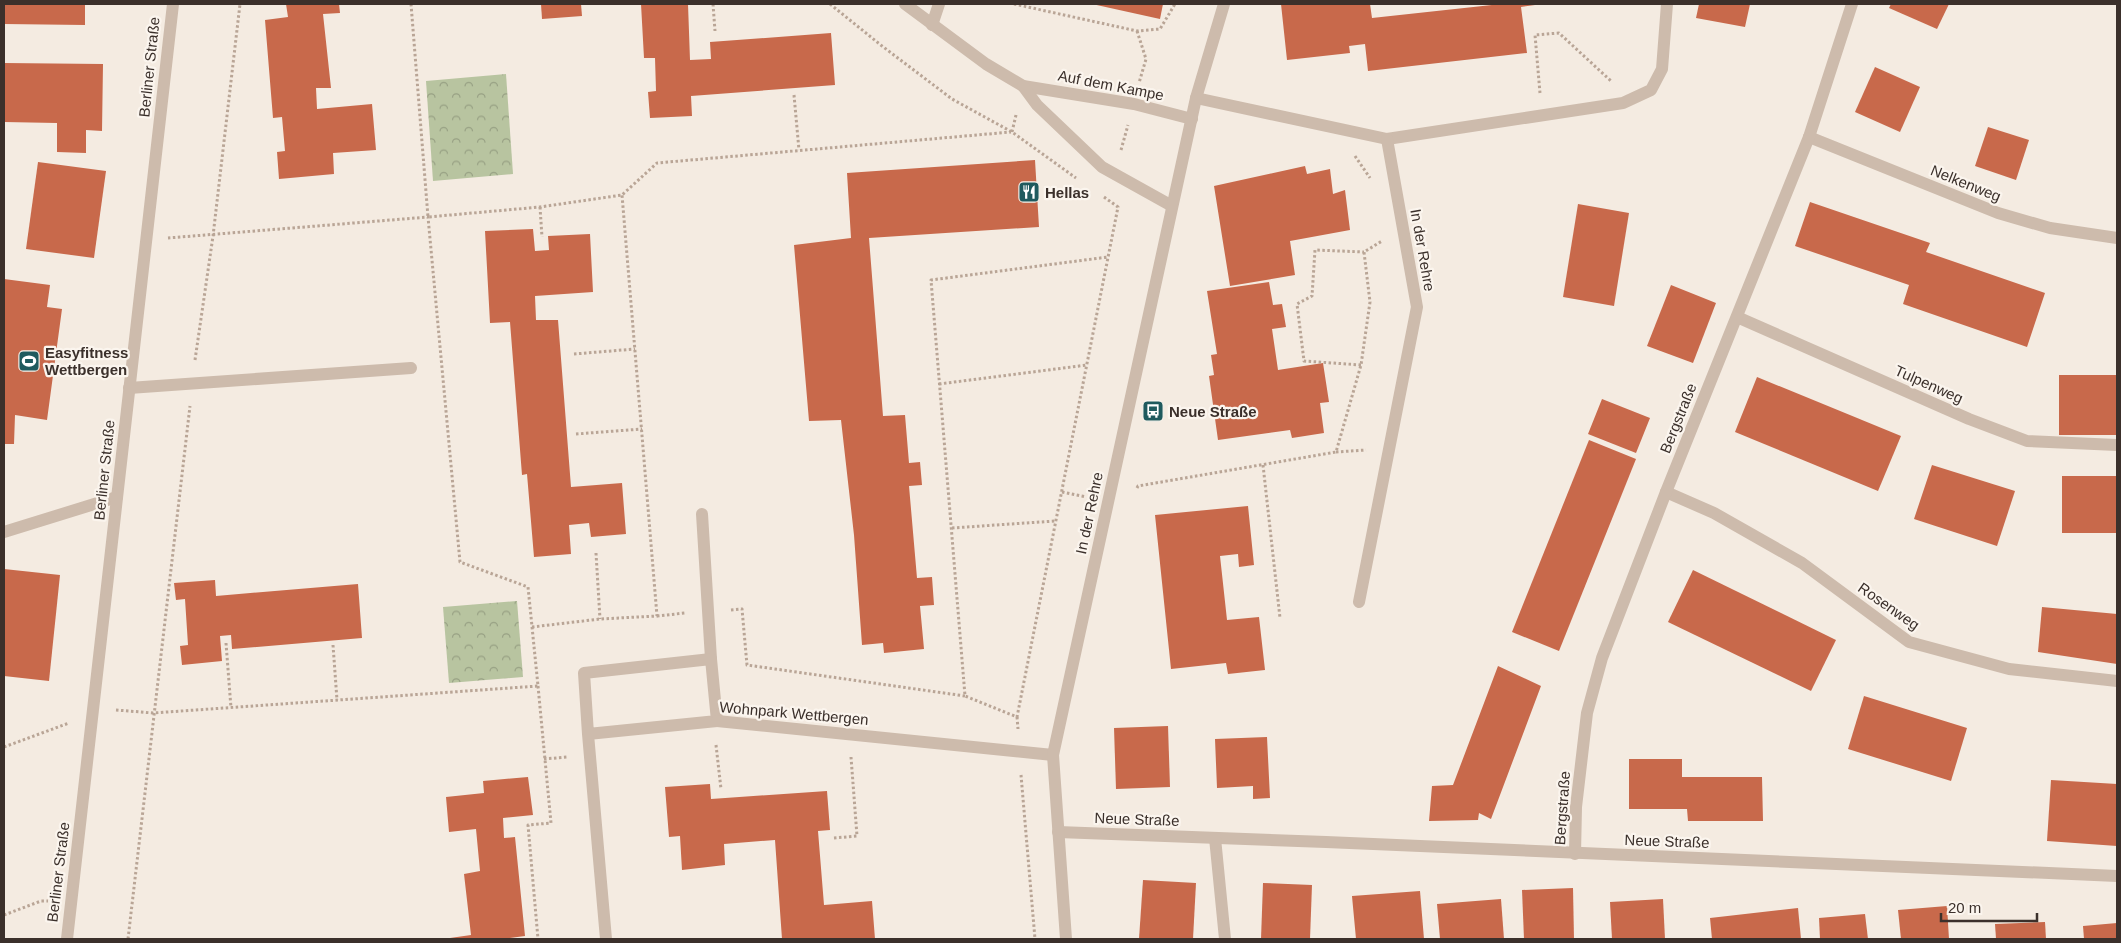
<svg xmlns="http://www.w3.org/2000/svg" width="2121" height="943" font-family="Helvetica,sans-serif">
<defs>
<pattern id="forest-crowns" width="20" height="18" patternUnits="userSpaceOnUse" patternTransform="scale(1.25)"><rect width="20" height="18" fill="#b8c4a0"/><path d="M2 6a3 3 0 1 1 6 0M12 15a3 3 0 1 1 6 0" fill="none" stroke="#97a083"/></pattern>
</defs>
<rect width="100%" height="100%" fill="#f4ebe1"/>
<g fill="url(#forest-crowns)">
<polygon points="506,74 513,174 433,181 426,81"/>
<polygon points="517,601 523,677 449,683 443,607"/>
</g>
<g fill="#c8694b">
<polygon points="4,4 85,4 85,25 4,24"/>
<polygon points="286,4 339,4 340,13 323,14 331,88 316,88 317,109 372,104 376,150 333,153 334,174 279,179 277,152 285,151 282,117 273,118 265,20 288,17"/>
<polygon points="541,4 581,4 582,16 542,19"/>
<polygon points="641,4 688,4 690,60 711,59 710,42 831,33 835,85 691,96 692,116 650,118 648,92 656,91 655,58 644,58"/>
<polygon points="1092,4 1163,4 1160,19"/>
<polygon points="1281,4 1370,4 1372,18 1501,4 1535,5 1521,7 1527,53 1368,71 1365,44 1349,46 1350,53 1287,60"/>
<polygon points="1699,4 1750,4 1745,27 1696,18"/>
<polygon points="1891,4 1949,4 1937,29 1889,8"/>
<polygon points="4,63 103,64 102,131 86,130 86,153 57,152 57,123 4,122"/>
<polygon points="1875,67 1920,87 1900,132 1855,112"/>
<polygon points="1988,127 2029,140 2016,180 1975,166"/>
<polygon points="1035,160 1039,227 869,238 883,416 905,415 909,463 920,462 922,485 909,486 917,578 932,577 934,605 920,606 924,649 884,653 883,643 862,645 854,535 841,420 809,421 794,245 851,238 847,173"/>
<polygon points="38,162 106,171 94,258 26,249"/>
<polygon points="1305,166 1307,174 1330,169 1333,194 1345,190 1350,230 1290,241 1295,275 1230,286 1214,186"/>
<polygon points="1810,202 1930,243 1926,252 2045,293 2027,347 1903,304 1909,285 1795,246"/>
<polygon points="1578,204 1629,213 1614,306 1563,297"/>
<polygon points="533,229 535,251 549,250 548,236 590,234 593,292 535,296 536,320 558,320 571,487 622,483 626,534 591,537 589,523 569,525 571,554 534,557 527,474 522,475 510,322 490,323 485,231"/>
<polygon points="4,279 50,285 47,307 62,309 47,420 15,415 14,444 4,444"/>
<polygon points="1269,282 1273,305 1282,304 1286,327 1272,329 1278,370 1323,363 1329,402 1320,403 1324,433 1292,438 1290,430 1218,440 1209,376 1214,375 1211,355 1217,354 1207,291"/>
<polygon points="1671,285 1716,303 1693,363 1647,346"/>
<rect x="2059" y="375" width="58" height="60"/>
<polygon points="1757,377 1901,436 1878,491 1735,432"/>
<polygon points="1602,399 1650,418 1636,453 1588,434"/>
<polygon points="1589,440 1636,459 1559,651 1512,632"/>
<polygon points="1932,465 2015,491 1997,546 1914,519"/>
<rect x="2062" y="476" width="55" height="57"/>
<polygon points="1248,506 1254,565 1239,567 1238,554 1220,556 1227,620 1259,617 1265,670 1228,674 1226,663 1171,669 1155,515"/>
<polygon points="4,569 60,575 49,681 4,676"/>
<polygon points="1693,570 1836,640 1811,691 1668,622"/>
<polygon points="215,580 216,596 358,584 362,638 232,649 231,635 220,636 222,661 182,665 180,646 188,645 185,599 176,600 174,583"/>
<polygon points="2042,607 2117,614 2117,664 2038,652"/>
<polygon points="1498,666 1541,686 1491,819 1479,813 1478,820 1429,821 1432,786 1453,785"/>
<polygon points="1864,696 1967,728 1951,781 1848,749"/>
<polygon points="1168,726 1170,787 1116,789 1114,728"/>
<polygon points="1267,737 1270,798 1253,799 1253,786 1217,788 1215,739"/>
<polygon points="1629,759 1682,759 1682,777 1762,777 1763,821 1688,821 1687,809 1629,809"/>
<polygon points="528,777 533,815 503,818 504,838 515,837 525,936 503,939 443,939 471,935 464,874 480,871 476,829 449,832 446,797 484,793 483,781"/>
<polygon points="2051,780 2117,784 2117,846 2047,841"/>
<polygon points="710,784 711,799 827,791 830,830 818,831 824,905 872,901 875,939 782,939 775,840 724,844 725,865 682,870 680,836 669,837 665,787"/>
<polygon points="1143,880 1196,883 1193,939 1139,939"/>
<polygon points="1263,883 1312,885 1310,939 1261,939"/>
<polygon points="1573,888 1574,939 1524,939 1522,890"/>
<polygon points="1420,891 1424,939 1356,939 1352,896"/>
<polygon points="1501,899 1504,939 1440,939 1437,904"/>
<polygon points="1663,899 1665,939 1612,939 1610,902"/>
<polygon points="1947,906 1949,939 1901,939 1898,910"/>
<polygon points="1798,908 1801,939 1712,939 1710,918"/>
<polygon points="1865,914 1868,939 1820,939 1819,918"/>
<polygon points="2045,922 2046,939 1996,939 1995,924"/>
<polygon points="2117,923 2117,939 2084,939 2083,926"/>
</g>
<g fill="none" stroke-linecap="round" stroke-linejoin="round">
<g stroke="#b9a596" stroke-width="3" stroke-dasharray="2.5 2.5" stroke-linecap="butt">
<polyline points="411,4 428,217 540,207 622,195 657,163 1011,132"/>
<polyline points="713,4 715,31"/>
<polyline points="830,4 882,46 952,99 1012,132 1076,178"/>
<polyline points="1014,4 1137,31 1160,29 1175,4"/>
<polyline points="1137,31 1146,59 1139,83"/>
<polyline points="1540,93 1535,35 1559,33 1611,81"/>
<polyline points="794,95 799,150"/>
<polyline points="1012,132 1016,115"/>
<polyline points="1121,150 1128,125"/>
<polyline points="1355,156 1370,178"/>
<polyline points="1104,197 1118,207 1017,717 965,696 931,280 1108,257"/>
<polyline points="540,207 542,237"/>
<polyline points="574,354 635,349"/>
<polyline points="195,360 213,236 240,4"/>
<polyline points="1361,365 1304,361 1297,304 1312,296 1315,250 1364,252"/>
<polyline points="939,384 1087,365"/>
<polyline points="576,434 642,429"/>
<polyline points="1336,452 1366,450"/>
<polyline points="1263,465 1280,618"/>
<polyline points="1137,488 1138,486 1336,452 1361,365 1370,302 1364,252 1382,241"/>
<polyline points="1062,492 1086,497"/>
<polyline points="952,528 1055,521"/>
<polyline points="596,553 600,619"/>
<polyline points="731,610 742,609 747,665 965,696"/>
<polyline points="657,616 685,613"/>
<polyline points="532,627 600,619 657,616 622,195"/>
<polyline points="226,643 231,708"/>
<polyline points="333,645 337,700"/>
<polyline points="538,686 551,823 528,825 538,939"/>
<polyline points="116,710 153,713 538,686 528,587 460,562 428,217 168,238"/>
<polyline points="1017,717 1018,729"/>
<polyline points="716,745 721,789"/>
<polyline points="4,747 69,723"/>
<polyline points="544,759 567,757"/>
<polyline points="1021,775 1035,939"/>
<polyline points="834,838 857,836 851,757"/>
<polyline points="4,915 41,901 48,901"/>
<polyline points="128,939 190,406"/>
</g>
<g stroke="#cdbbac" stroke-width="12">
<polyline points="932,25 939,4"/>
<polyline points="129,388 411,368"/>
<polyline points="702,514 711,659"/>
<polyline points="588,734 584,673 711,659 717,721 588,734 606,939"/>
</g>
<g stroke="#cdbbac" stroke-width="12">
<polyline points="905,4 986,64 1023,86 1134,104 1192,119"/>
<polyline points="1023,86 1037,105 1102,167 1172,206"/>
<polyline points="1196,98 1387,139 1623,103 1651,90 1662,69 1667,4"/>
<polyline points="1809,137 1998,213 2050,228 2117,238"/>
<polyline points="1737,317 1969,419 2027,441 2117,445"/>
<polyline points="1666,492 1714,513 1802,563 1909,642 2009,669 2117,681"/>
<polyline points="4,532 117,497"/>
<polyline points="1359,602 1417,307 1387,139"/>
<polyline points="717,721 1053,755"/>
<polyline points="1058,832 1326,842 2117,876"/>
<polyline points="1215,838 1225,939"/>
<polyline points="1575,854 1576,807 1587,713 1602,658 1666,492 1809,137 1852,4"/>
<polyline points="67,939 173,4"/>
<polyline points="1066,939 1053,755 1196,98 1224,4"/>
</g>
</g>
<defs>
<g id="restaurant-square" transform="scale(1.125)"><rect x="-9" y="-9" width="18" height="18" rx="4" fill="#1f5a5e" stroke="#fbf5ee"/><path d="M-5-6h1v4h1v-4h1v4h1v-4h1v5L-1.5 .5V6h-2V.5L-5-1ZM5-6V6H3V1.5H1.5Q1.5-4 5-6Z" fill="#fff"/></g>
<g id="stadium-square" transform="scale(1.125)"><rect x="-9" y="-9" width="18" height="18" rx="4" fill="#1f5a5e" stroke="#fbf5ee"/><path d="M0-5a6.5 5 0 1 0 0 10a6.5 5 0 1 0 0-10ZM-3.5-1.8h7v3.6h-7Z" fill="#fff"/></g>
<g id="bus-square" transform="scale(1.125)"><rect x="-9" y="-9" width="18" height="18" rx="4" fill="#1f5a5e" stroke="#fbf5ee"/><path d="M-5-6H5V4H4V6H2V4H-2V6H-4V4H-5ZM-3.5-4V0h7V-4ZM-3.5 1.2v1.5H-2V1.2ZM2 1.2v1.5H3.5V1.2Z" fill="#fff"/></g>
</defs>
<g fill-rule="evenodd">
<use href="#restaurant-square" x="1029" y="192"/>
<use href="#stadium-square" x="29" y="361"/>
<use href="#bus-square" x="1153" y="411"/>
</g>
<g text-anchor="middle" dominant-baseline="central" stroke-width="4.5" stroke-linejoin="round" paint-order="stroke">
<g font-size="15" fill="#3b302b" stroke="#fbf5ee">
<text transform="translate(149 67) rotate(-84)">Berliner Straße</text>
<text transform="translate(1111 85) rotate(11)">Auf dem Kampe</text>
<text transform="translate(1966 183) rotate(22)">Nelkenweg</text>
<text transform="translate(1423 250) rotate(80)">In der Rehre</text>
<text transform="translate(1929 384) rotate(24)">Tulpenweg</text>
<text transform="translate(1678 418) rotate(-68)">Bergstraße</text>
<text transform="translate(104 470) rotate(-84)">Berliner Straße</text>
<text transform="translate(1089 513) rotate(-78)">In der Rehre</text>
<text transform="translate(1889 606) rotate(35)">Rosenweg</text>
<text transform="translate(794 713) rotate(5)">Wohnpark Wettbergen</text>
<text transform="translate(1562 808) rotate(-86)">Bergstraße</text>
<text transform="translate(1137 819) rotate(2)">Neue Straße</text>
<text transform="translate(1667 841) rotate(2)">Neue Straße</text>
<text transform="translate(58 872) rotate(-83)">Berliner Straße</text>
</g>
<g font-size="15" font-weight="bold" fill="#3b302b" stroke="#fbf5ee" text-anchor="start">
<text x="1045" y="192">Hellas</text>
<text x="45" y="352">Easyfitness<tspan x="45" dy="17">Wettbergen</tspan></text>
<text x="1169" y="411">Neue Straße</text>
</g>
</g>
<rect width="2121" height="943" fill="none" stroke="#3b302b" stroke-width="10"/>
<path d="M1941 913v8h96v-8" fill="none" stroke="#3b302b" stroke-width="2.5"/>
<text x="1948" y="913" font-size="15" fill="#3b302b" stroke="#fbf5ee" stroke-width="4" paint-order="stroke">20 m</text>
</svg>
